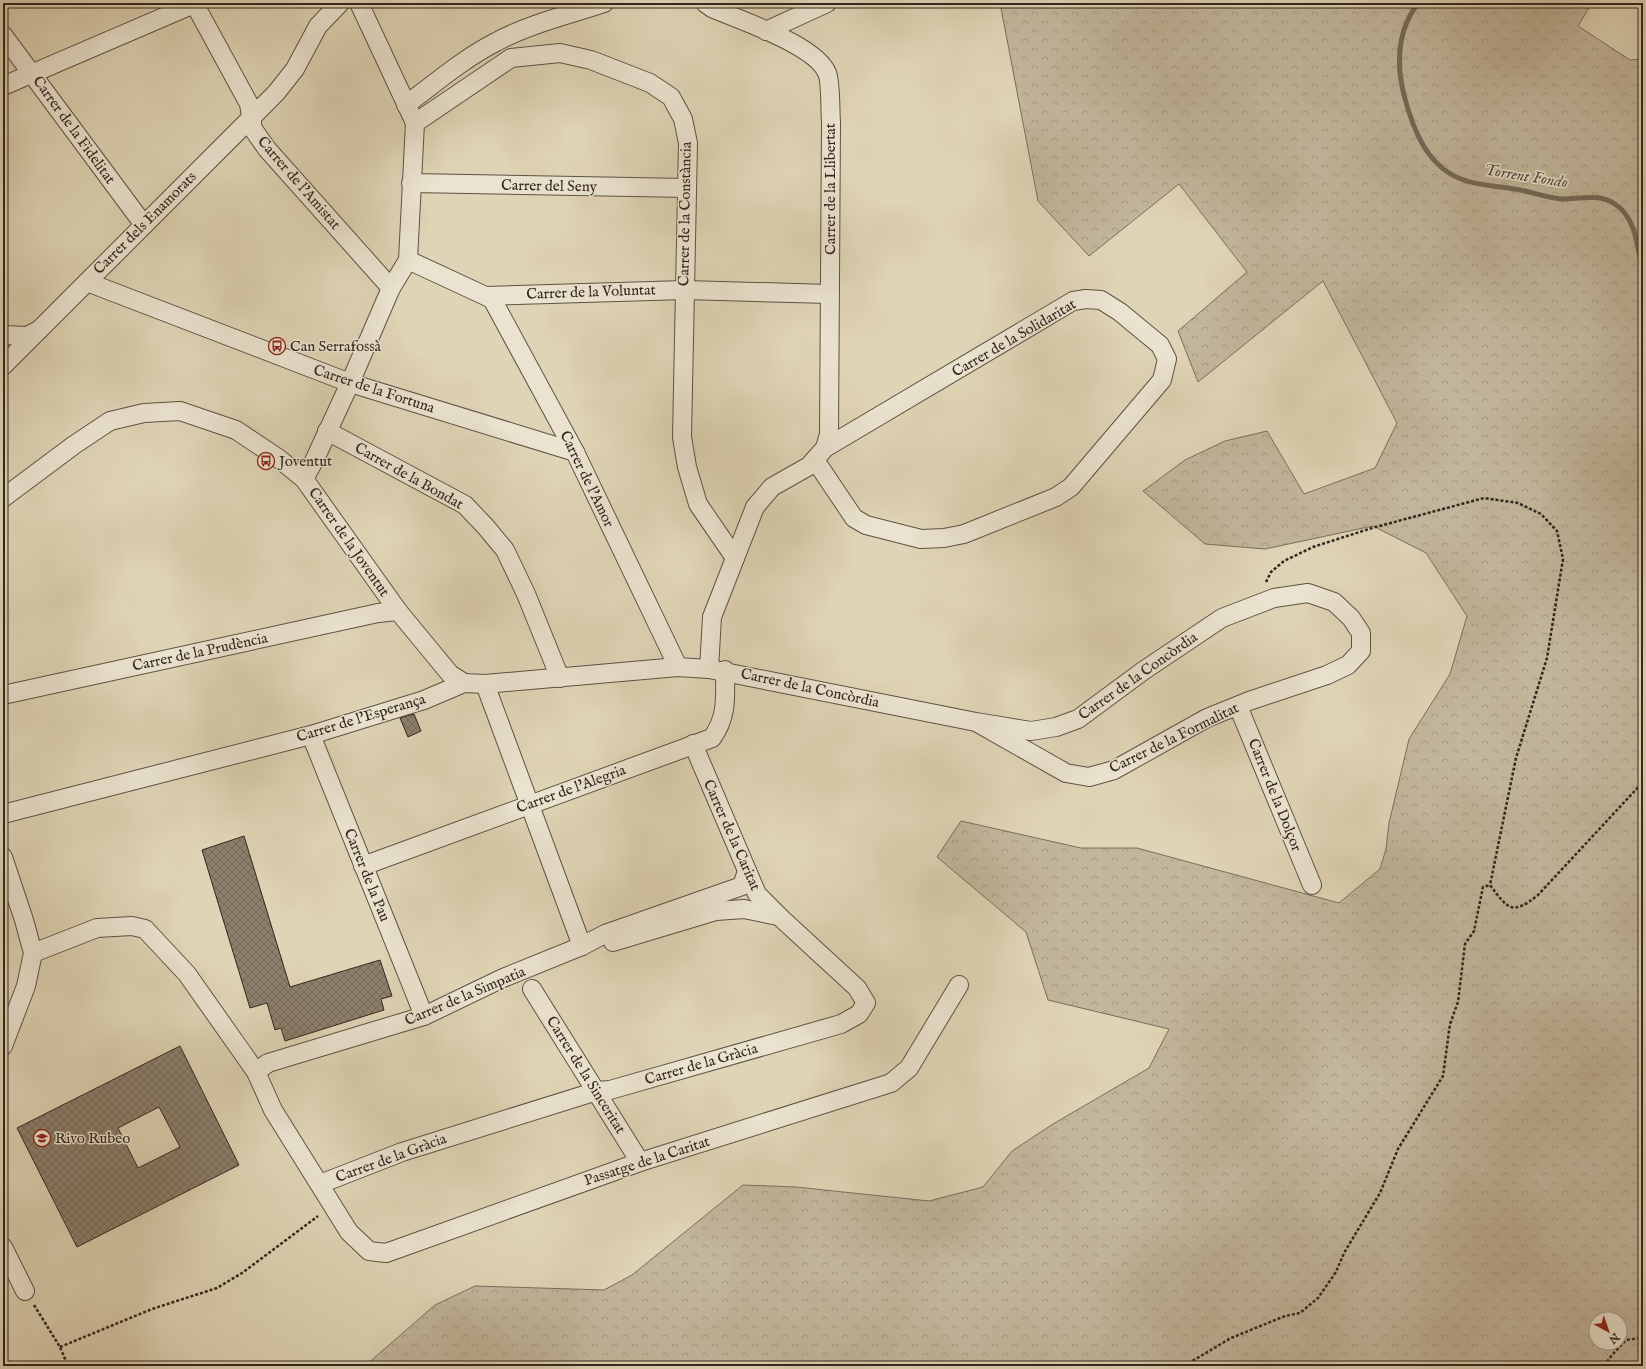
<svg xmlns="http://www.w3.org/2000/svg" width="1646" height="1369" font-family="'IM FELL English',serif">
<defs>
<pattern id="forest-crowns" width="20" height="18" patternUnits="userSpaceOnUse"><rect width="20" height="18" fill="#c2b69c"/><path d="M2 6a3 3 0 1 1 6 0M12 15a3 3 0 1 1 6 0" fill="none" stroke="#a79c86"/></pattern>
<pattern id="building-cross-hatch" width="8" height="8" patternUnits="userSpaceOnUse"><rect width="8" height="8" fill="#8c806d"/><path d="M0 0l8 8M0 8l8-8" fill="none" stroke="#736959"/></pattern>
</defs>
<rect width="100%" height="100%" fill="#dfd4b5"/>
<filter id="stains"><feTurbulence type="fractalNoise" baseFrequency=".005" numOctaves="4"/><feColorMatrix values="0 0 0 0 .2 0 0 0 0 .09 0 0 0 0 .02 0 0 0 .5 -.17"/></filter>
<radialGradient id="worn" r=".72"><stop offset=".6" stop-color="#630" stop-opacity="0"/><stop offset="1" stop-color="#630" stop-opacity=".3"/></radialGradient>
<path fill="url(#forest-crowns)" stroke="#7a6e5e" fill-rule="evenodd" d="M 1000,3 L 1592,3 L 1578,26 L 1630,60 L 1643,59 L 1643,1366 L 365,1366 L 435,1305 L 475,1286 L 604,1290 L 632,1275 L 743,1185 L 796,1187 L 929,1201 L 983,1187 L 1012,1151 L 1053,1124 L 1149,1068 L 1169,1029 L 1048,1000 L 1026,932 L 937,857 L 961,821 L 1081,848 L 1137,848 L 1339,903 L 1380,869 L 1386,849 L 1389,823 L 1409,739 L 1450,674 L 1467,616 L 1426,553 L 1373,526 L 1265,549 L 1205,544 L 1143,491 L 1185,460 L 1225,441 L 1267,431 L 1304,494 L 1375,468 L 1397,423 L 1323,281 L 1198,382 L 1178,331 L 1247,272 L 1179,184 L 1089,256 L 1038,201 ZM 1596,1319 L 1620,1319 L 1620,1343 L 1596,1343 Z"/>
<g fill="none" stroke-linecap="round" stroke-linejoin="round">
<path stroke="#766b5a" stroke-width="5" d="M 1418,3 C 1397,31 1396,63 1404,95 C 1413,130 1428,170 1467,181 C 1482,186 1499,186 1514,189 C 1529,191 1548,198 1562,199 C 1579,199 1599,193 1615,204 C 1637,218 1638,251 1643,275"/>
</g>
<g fill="url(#building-cross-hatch)" stroke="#32261f" fill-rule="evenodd">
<polygon points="414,714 421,731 408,737 400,718"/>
<polygon points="244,836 290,987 380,960 392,996 381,999 384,1010 285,1041 281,1028 275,1030 267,1003 250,1008 202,850"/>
<path d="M 180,1046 L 239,1165 L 77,1247 L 17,1128 ZM 159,1107 L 180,1147 L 138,1168 L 118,1128 Z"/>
</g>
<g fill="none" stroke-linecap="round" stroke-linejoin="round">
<g stroke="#5d5244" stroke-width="20">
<g id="minor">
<polyline points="194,3 249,104 253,129 267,149 391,288"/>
<path d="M 705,3 L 712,8 C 739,20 816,45 827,73 C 831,81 830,111 831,122 L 829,434 L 825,448"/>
<polyline points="766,31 827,3"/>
<polyline points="3,35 144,225"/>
<polyline points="3,86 194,4"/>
<path d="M 406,105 C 435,83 463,59 496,42 C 529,24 568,15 604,3"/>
<polyline points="415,123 511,58 560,53 591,60 650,83 671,97 683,119 688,143 682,437 687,467 698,504 735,558"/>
<polyline points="411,183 687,188"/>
<polyline points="408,260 492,299 575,452 678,667"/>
<polyline points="87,282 350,383 575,452"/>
<polyline points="486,296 685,290 830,294"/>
<polyline points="3,335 27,336 39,330"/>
<polyline points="3,366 276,93 295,69 318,26 340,3"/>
<polyline points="327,431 465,505 485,526 505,550 526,594 560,678"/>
<polyline points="304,479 314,461 350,383 391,288 408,260 415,123 359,3"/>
<polyline points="3,498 74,445 110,421 144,413 180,411 236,430 278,458 304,479 398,611 450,674 464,683"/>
<polyline points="709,669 712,617 755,507 772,487 809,466 825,448 1073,301 1086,299 1101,300 1120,312 1160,345 1167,359 1162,380 1071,487 1056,497 964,534 944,538 921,539 866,525 854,518 815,460"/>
<polyline points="485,684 582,946"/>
<polyline points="3,695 378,613 398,611"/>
<polyline points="1238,706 1312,885"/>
<polyline points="311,735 424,1016"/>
<polyline points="3,814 311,735 424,700 464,683 485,684 678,667 709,669 976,722 1031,731 1056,727 1078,719 1143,671 1222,618 1274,598 1308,593 1334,602 1351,618 1361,633 1361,651 1348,665 1327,675 1249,701 1207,718 1114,770 1089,777 1066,773 976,722"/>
<polyline points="3,857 24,920 33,953 26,986 3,1046"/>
<path d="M 363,866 L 712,738 C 728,716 725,696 725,670"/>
<polyline points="613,942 716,911 744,909 778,916"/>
<polyline points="33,953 97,928 132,926 145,929 187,974 256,1072 273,1110 349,1232 369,1251 386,1253 640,1162 891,1083 909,1068 959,985"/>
<polyline points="532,989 640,1162"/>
<polyline points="256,1072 268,1063 424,1016 503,978 582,946 605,934 742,886 747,871"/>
<polyline points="320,1184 402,1152 597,1091 610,1090 841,1024 859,1014 866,1003 857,988 782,919 757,894 693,744"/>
<polyline points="3,1247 25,1291"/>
</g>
</g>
<g stroke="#32261f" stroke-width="2.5" stroke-dasharray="3 2" stroke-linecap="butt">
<path d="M 1266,582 L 1271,572 L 1284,561 L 1313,547 L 1372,528 L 1484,498 L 1518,503 L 1541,514 L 1557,531 L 1563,559 L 1547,658 L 1516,758 L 1490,885 C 1508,909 1512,916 1538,895 L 1643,782"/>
<polyline points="34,1305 60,1347 68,1366"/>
<polyline points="60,1347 152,1309 217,1288 242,1273 318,1216"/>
<polyline points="1184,1366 1231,1338 1285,1316 1300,1313 1318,1298 1336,1272 1344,1253 1380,1193 1398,1149 1443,1076 1450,1024 1458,1002 1465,944 1474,931 1483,887 1490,885"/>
<polyline points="1604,1366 1612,1355 1626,1340 1640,1338 1643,1340"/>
</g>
<use href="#minor" stroke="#eae3cf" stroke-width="18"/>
</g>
<defs>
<g id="bus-ring" transform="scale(0.9)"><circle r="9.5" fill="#eae3cf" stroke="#8f2418" stroke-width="1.5"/><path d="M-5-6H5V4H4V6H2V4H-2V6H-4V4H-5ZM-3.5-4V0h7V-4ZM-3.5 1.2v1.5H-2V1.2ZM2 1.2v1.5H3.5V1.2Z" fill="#8f2418"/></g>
<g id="university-ring" transform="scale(0.9)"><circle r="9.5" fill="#eae3cf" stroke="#8f2418" stroke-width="1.5"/><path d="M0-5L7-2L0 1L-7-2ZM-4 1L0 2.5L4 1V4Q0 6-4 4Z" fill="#8f2418"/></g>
</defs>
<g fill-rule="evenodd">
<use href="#bus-ring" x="277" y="346"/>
<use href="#bus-ring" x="266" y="461"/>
<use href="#university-ring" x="42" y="1138"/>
</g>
<g text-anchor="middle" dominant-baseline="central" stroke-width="3" stroke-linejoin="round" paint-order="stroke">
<g font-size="15" fill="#32261f" stroke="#eae3cf">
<text transform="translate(74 130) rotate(54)">Carrer de la Fidelitat</text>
<text transform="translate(299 183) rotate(49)">Carrer de l'Amistat</text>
<text transform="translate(549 186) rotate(1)">Carrer del Seny</text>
<text transform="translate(830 189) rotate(-90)">Carrer de la Llibertat</text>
<text transform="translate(685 214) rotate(-89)">Carrer de la Constància</text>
<text transform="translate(145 223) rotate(-45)">Carrer dels Enamorats</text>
<text transform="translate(591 292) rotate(-2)">Carrer de la Voluntat</text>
<text transform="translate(1014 338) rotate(-30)">Carrer de la Solidaritat</text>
<text transform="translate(374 389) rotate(18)">Carrer de la Fortuna</text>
<text transform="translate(409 476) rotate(29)">Carrer de la Bondat</text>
<text transform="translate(587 479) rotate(64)">Carrer de l'Amor</text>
<text transform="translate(349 542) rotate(55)">Carrer de la Joventut</text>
<text transform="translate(200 652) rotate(-12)">Carrer de la Prudència</text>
<text transform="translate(1138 676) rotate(-35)">Carrer de la Concòrdia</text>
<text transform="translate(810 688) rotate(12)">Carrer de la Concòrdia</text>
<text transform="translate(361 718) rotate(-17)">Carrer de l'Esperança</text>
<text transform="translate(1174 738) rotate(-26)">Carrer de la Formalitat</text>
<text transform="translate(571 789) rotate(-20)">Carrer de l'Alegria</text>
<text transform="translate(1275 795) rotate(68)">Carrer de la Dolçor</text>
<text transform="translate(732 835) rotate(66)">Carrer de la Caritat</text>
<text transform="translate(367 875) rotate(68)">Carrer de la Pau</text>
<text transform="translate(465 996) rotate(-23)">Carrer de la Simpatia</text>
<text transform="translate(701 1064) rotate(-16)">Carrer de la Gràcia</text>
<text transform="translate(586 1075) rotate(58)">Carrer de la Sinceritat</text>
<text transform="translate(391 1158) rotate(-20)">Carrer de la Gràcia</text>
<text transform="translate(647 1161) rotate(-18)">Passatge de la Caritat</text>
</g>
<g font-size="15" fill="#32261f" stroke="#eae3cf" text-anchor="start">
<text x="290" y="346">Can Serrafossà</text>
<text x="279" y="461">Joventut</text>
<text x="55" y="1138">Rivo Rubeo</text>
</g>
<g font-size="16" font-style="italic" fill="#54483d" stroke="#eae3cf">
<text transform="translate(1526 177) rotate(9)">Torrent Fondo</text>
</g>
</g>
<rect width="1646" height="1369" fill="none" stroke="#dfd4b5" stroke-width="16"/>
<rect x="4" y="4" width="1638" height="1361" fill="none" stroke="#32261f" stroke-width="2"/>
<rect x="8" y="8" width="1630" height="1353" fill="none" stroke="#32261f"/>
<g transform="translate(1608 1331) rotate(140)"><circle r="19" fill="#eae3cf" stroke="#a09789"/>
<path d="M0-3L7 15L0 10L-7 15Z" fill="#8f2418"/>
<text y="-6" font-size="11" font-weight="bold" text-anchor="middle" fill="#32261f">N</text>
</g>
<rect width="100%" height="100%" filter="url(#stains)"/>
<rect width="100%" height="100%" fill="url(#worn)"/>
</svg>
